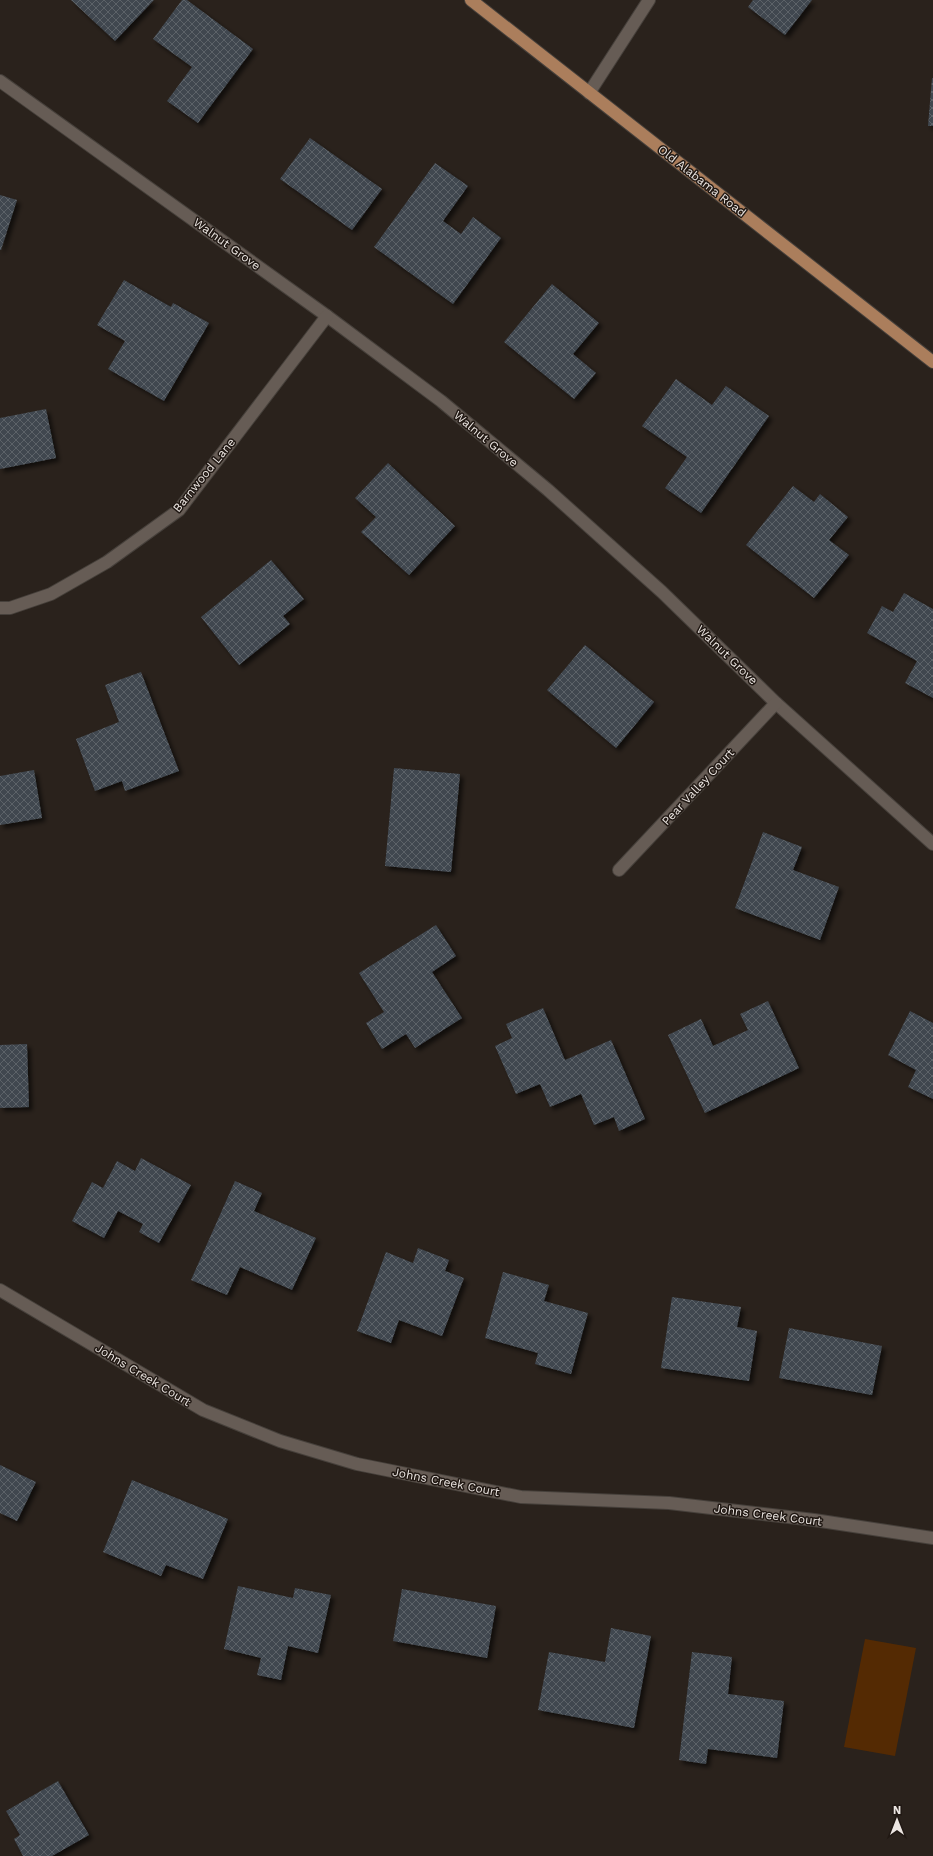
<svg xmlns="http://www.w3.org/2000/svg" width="933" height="1856" font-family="'Work Sans',sans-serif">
<defs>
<pattern id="building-cross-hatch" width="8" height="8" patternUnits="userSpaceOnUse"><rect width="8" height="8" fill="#40474f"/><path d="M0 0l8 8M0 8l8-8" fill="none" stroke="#5c6268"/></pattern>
<filter id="shadow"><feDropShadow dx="3.5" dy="3.5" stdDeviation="2" flood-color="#0009"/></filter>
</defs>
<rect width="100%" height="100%" fill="#2a221c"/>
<polygon fill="#542a03" points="865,1639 916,1648 895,1756 844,1747"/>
<g fill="url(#building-cross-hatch)" filter="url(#shadow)">
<polygon points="71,0 154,0 115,41"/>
<polygon points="182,0 187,0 253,49 198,123 167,101 192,67 153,39"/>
<polygon points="753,0 812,0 785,35 748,7"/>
<polygon points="932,78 933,78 933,126 928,126"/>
<polygon points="310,138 382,189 352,230 280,179"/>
<polygon points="435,163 468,186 443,221 461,234 473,217 501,238 453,304 374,247"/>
<polygon points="0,195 17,200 1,250 0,250"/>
<polygon points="124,280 171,307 173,303 209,323 164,401 108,369 125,341 97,325"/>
<polygon points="552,284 599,323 573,354 596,373 574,399 504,342"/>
<polygon points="676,379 712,405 726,386 769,416 701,513 665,488 687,457 642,426"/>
<polygon points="46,409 56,458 0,469 0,418"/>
<polygon points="388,463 455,526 409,575 361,532 376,517 355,498"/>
<polygon points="793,486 814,502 820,494 848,517 829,540 849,555 814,598 746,545"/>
<polygon points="271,560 304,599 283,616 290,624 239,665 201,617"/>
<polygon points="904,593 933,609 933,698 905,683 917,661 867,633 882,606 893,612"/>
<polygon points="585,645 654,702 616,748 547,690"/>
<polygon points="141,672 179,771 125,791 122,781 95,791 76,739 119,722 105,685"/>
<polygon points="394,768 460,774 451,872 385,866"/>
<polygon points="34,770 42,818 0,825 0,776"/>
<polygon points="763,832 802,847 793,870 839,887 820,940 735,908"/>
<polygon points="436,925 456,956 432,972 462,1018 415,1048 406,1034 382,1049 366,1023 384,1012 359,973"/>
<polygon points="768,1001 799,1068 705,1113 668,1035 701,1019 713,1046 748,1030 740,1014"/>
<polygon points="543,1008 565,1060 611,1040 645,1119 619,1131 614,1117 594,1125 581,1094 550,1107 540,1084 516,1094 495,1046 512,1038 506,1024"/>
<polygon points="910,1011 933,1023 933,1099 908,1087 916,1070 888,1055"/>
<polygon points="27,1044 29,1107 0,1108 0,1045"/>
<polygon points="141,1158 191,1185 159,1243 139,1232 143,1224 118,1211 104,1238 72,1221 92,1182 103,1188 117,1161 135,1171"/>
<polygon points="235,1181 262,1193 254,1211 316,1238 292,1290 240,1267 227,1295 191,1280"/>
<polygon points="418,1248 449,1260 445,1271 464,1278 442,1336 399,1320 391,1343 357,1331 386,1252 413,1263"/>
<polygon points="503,1272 549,1285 544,1301 588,1313 571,1374 535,1364 538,1353 485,1338"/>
<polygon points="672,1297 741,1307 737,1327 757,1331 749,1381 661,1368"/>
<polygon points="789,1328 882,1346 872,1395 779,1378"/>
<polygon points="0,1465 36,1482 17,1521 0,1513"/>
<polygon points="132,1480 228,1519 203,1579 166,1565 161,1576 103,1552"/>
<polygon points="238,1586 293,1598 295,1588 331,1595 318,1653 288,1646 281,1680 257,1675 261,1658 224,1649"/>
<polygon points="402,1589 496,1606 487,1658 393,1641"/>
<polygon points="611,1628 651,1636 634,1728 538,1710 549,1652 605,1662"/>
<polygon points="692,1652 732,1657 728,1694 784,1701 777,1758 708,1749 706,1764 679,1760"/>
<polygon points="58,1781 89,1835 52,1856 23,1856 14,1839 20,1835 6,1811"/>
</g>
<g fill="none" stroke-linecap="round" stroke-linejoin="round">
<g stroke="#46403b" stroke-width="14">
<g id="minor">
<polyline points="0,81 327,316 441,401 548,490 662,592 776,703 933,844"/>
<polyline points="589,93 649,0"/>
<polyline points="0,608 10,608 51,594 107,562 179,510 327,316"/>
<polyline points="619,870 776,703"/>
<polyline points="0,1290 203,1410 280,1441 357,1464 521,1497 669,1503 814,1520 933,1538"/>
</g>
</g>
<g stroke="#46403b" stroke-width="14">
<polyline id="major" points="471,0 933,362"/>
</g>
<use href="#minor" stroke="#665c55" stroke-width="12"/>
<use href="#major" stroke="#ab7e5c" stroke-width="12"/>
</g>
<g text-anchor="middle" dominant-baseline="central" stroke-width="3" stroke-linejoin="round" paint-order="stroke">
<g font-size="12" fill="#ece6e2" stroke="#201813">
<text transform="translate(702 181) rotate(38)">Old Alabama Road</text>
<text transform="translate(227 244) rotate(36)">Walnut Grove</text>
<text transform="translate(486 439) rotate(40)">Walnut Grove</text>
<text transform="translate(204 475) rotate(-51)">Barnwood Lane</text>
<text transform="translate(727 655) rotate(44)">Walnut Grove</text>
<text transform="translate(698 787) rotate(-47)">Pear Valley Court</text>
<text transform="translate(143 1375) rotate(31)">Johns Creek Court</text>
<text transform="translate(446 1482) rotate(11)">Johns Creek Court</text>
<text transform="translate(768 1515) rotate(7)">Johns Creek Court</text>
</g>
</g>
<g transform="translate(897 1820)" stroke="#201813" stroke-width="3" paint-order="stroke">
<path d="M0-3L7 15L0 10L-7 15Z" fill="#ece6e2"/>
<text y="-6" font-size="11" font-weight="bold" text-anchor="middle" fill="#ece6e2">N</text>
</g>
</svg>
